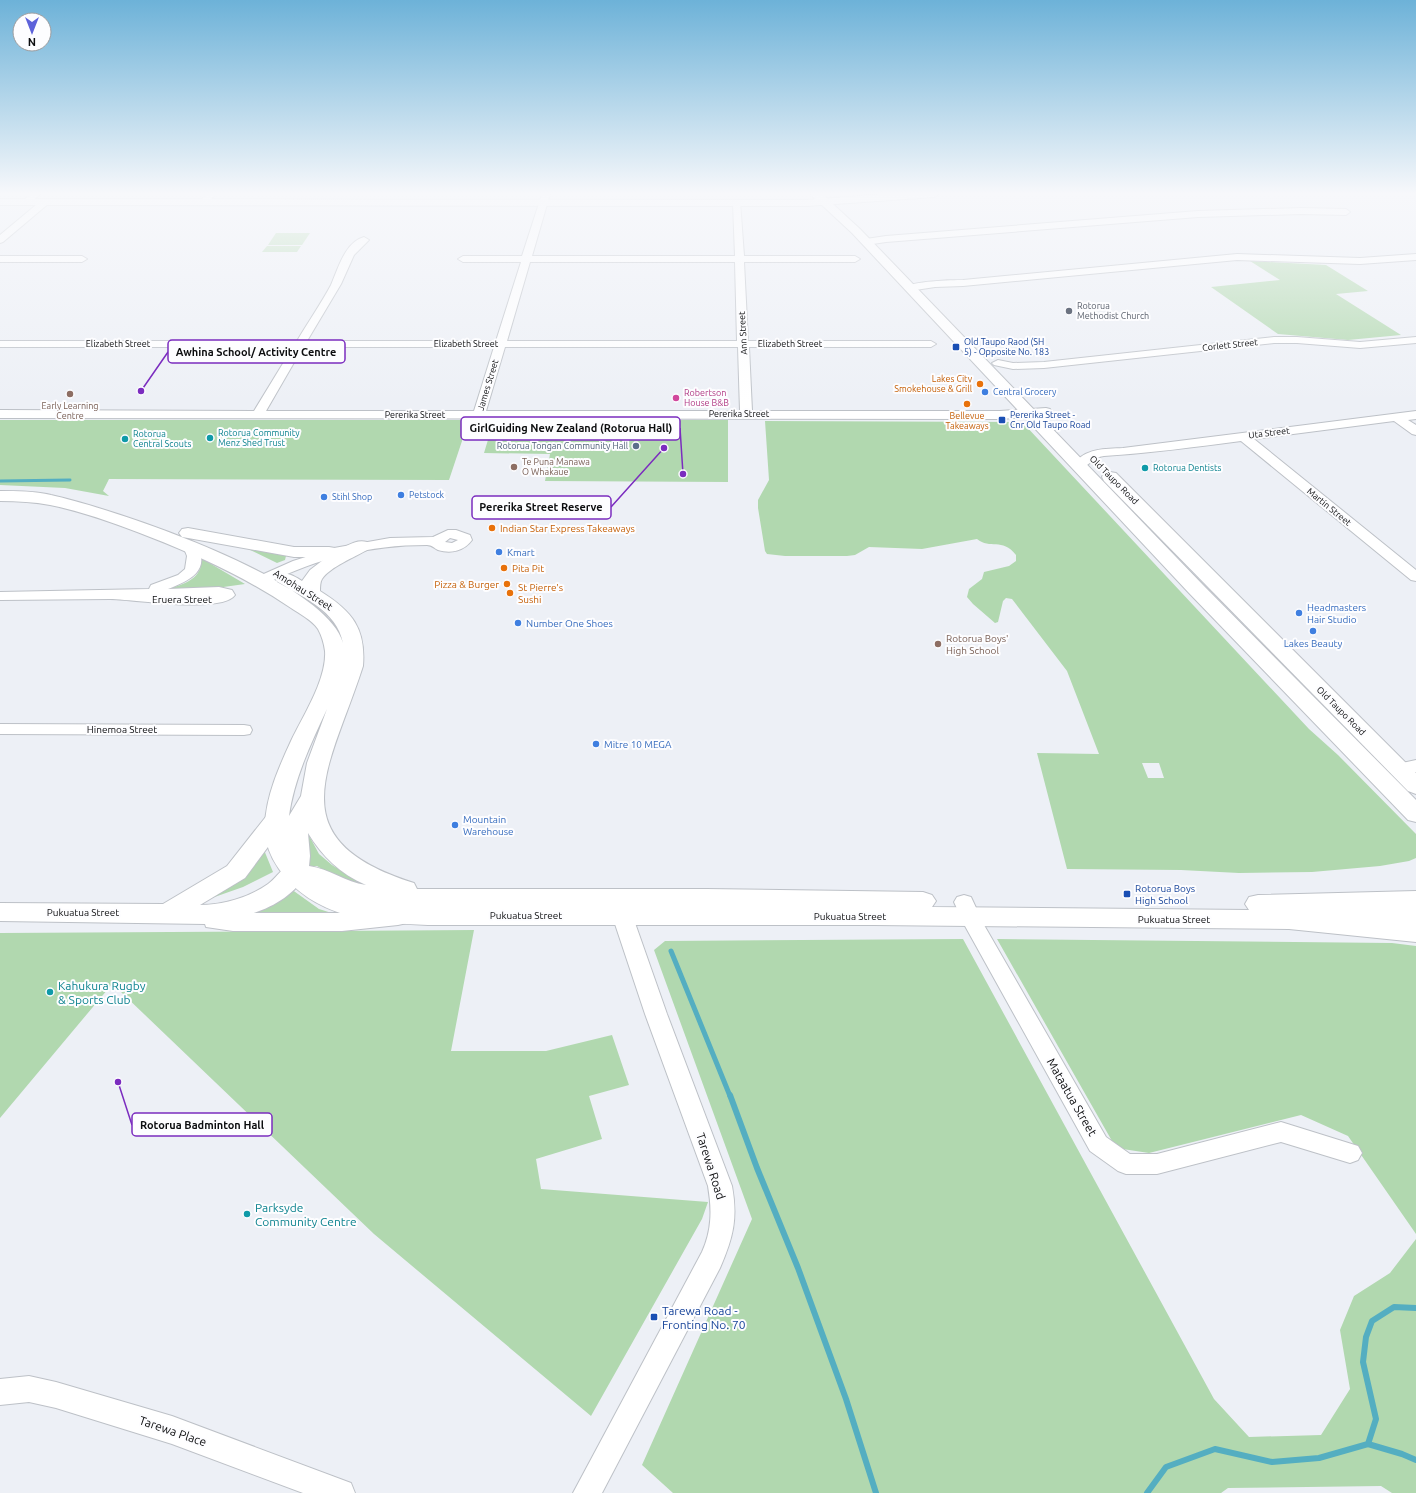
<svg xmlns="http://www.w3.org/2000/svg" width="1416" height="1493" font-family="Ubuntu,sans-serif">
<rect width="100%" height="100%" fill="#edf0f6"/>
<g fill="#b1d8af" fill-rule="evenodd">
<polygon points="276,233 310,233 302,245 268,245"/>
<polygon points="267,246 301,246 297,252 262,252"/>
<polygon points="1250,261 1326,265 1368,291 1336,294 1401,335 1348,340 1278,334 1211,287 1280,280"/>
<polygon points="0,420 469,420 449,480 109,479 103,491 109,496 65,488 0,485"/>
<polygon points="494,420 728,420 728,482 545,481 550,454 484,453"/>
<path d="M 765,421 L 1016,422 L 1024,424 L 1309,729 L 1338,755 L 1416,834 L 1416,858 L 1409,861 L 1380,866 L 1312,872 L 1239,873 L 1181,870 L 1067,869 L 1037,753 L 1099,754 L 1067,671 L 1012,599 L 1006,598 L 1003,601 L 998,622 L 995,623 L 973,604 L 967,597 L 969,589 L 982,579 L 984,572 L 1009,566 L 1016,561 L 1016,555 C 1002,537 990,550 977,539 L 922,549 L 869,547 L 855,555 L 847,556 L 785,556 L 767,554 L 765,551 L 758,508 L 758,500 L 769,480 ZM 1142,763 L 1159,763 L 1164,778 L 1148,778 Z"/>
<polygon points="246,548 290,554 286,556 285,560 277,563"/>
<path d="M 201,558 L 245,584 L 209,589 L 155,591 C 169,588 192,585 199,571 C 201,568 201,563 201,558 Z"/>
<polygon points="306,830 319,854 332,865 364,885 364,888 332,875 317,866 305,866"/>
<polygon points="264,850 273,872 243,887 206,900"/>
<polygon points="291,889 319,909 341,916 233,913"/>
<polygon points="474,930 451,1051 546,1051 612,1035 629,1085 589,1096 602,1139 536,1159 541,1189 708,1202 702,1219 591,1416 374,1234 122,993 113,983 0,1118 0,933"/>
<polygon points="963,939 1214,1399 1249,1437 1321,1435 1350,1389 1340,1330 1354,1296 1390,1273 1416,1239 1416,1493 1392,1493 1381,1486 1228,1488 1221,1493 673,1493 642,1465 752,1219 654,950 665,941"/>
<polygon points="997,939 1392,943 1416,946 1416,1234 1348,1136 1301,1115 1149,1153 1116,1148"/>
</g>
<g fill="none" stroke-linecap="round" stroke-linejoin="round">
<polyline stroke="#54aec1" stroke-width="3" points="0,481 70,480"/>
<polyline stroke="#54aec1" stroke-width="5" points="671,951 730,1096"/>
<g stroke="#54aec1" stroke-width="6">
<polyline points="730,1095 757,1168 798,1268 846,1399 876,1493"/>
<polyline points="1368,1444 1402,1454 1416,1460"/>
<polyline points="1147,1493 1166,1467 1215,1449 1272,1462 1319,1458 1368,1444 1376,1419 1363,1362 1366,1337 1372,1321 1394,1307 1416,1308"/>
</g>
<g stroke="#bdc1c7" stroke-width="2">
<g id="street">
<polygon points="31,194 40,194 29,204 23,204 22,202"/>
<polygon points="206,194 215,194 207,204 201,204 200,202"/>
<path d="M 542,194 L 550,194 L 532,256 L 735,256 L 733,203 L 734,201 L 740,201 L 744,256 L 855,256 L 860,259 L 855,262 L 744,262 L 748,341 L 931,341 L 936,344 L 931,347 L 749,347 L 752,411 L 1000,411 L 1046,408 L 1050,409 L 1052,412 L 1050,415 L 1046,416 L 1000,419 L 0,418 L 0,410 L 254,411 L 293,347 L 0,347 L 0,341 L 297,341 C 308,322 321,304 331,285 C 338,269 345,242 364,237 L 369,240 L 354,255 L 341,284 L 307,341 L 496,341 L 521,262 L 463,262 L 458,259 L 463,256 L 522,256 ZM 530,262 L 735,262 L 737,341 L 507,341 ZM 303,347 L 494,347 L 474,411 L 266,411 ZM 505,347 L 738,347 L 740,411 L 486,411 Z"/>
<polygon points="45,199 48,200 49,202 48,204 3,242 0,243 0,235 42,200"/>
<polygon points="1301,208 1346,209 1350,212 1346,215 1301,214 1198,217 886,242 866,245 861,242 866,239 886,236 1198,211"/>
<path d="M 1237,254 L 1360,258 L 1416,254 L 1416,260 L 1360,264 L 1237,260 L 963,286 L 935,287 L 909,291 L 904,288 C 911,281 952,280 963,280 Z"/>
<polygon points="0,256 82,256 87,259 82,262 0,262"/>
<polygon points="1274,337 1297,337 1360,342 1416,337 1416,343 1360,348 1297,343 1274,343 1044,368 1013,369 994,365 992,363 998,360 1013,363 1044,362"/>
<path d="M 1416,411 L 1416,419 L 1408,420 L 1416,425 L 1416,435 L 1412,434 L 1394,421 L 1254,439 L 1416,570 L 1416,581 L 1411,580 L 1241,441 C 1196,447 1150,453 1104,456 C 1092,457 1086,471 1075,468 L 1073,465 C 1085,448 1104,449 1123,448 Z"/>
<path d="M 448,530 L 456,530 L 470,535 L 472,540 C 464,551 451,554 438,550 C 434,548 432,545 427,545 C 368,545 320,558 267,583 L 262,584 L 257,583 L 255,580 L 257,577 L 293,561 L 334,548 L 390,538 L 433,537 ZM 450,538 L 458,540 L 452,543 L 445,542 Z"/>
<path d="M 190,542 L 195,543 C 213,570 189,581 168,589 L 219,587 L 232,590 L 235,595 C 222,614 132,599 110,599 C 73,599 37,600 0,600 L 0,592 L 149,589 L 151,585 L 178,575 L 185,569 L 187,556 L 183,546 L 185,543 Z"/>
<polygon points="0,724 244,725 250,726 252,730 250,734 244,735 0,734"/>
<polygon points="1416,760 1416,772 1399,775 1393,773 1390,769 1393,765"/>
<polygon points="964,895 971,897 984,925 1106,1137 1130,1154 1157,1154 1281,1122 1358,1146 1362,1153 1358,1160 1350,1163 1281,1142 1157,1174 1126,1174 1118,1171 1090,1151 965,926 954,902 957,897"/>
<path d="M 618,896 L 625,898 L 628,903 L 667,1014 L 732,1186 C 738,1219 733,1238 720,1268 L 602,1493 L 573,1493 L 702,1252 C 712,1230 712,1209 708,1186 L 645,1014 L 608,903 L 611,898 Z"/>
<polygon points="29,1376 56,1382 172,1416 351,1483 355,1493 303,1493 172,1444 56,1408 29,1402 0,1405 0,1379"/>
</g>
</g>
<g stroke="#bdc1c7" stroke-width="2">
<g id="secondary">
<polygon points="886,194 939,194 934,197 807,206 0,205 0,199 807,200"/>
<path d="M 276,812 L 284,814 L 288,820 L 245,878 L 200,905 C 223,905 248,898 268,884 C 275,879 279,872 286,867 C 292,863 298,865 304,867 L 307,873 C 296,893 275,906 254,913 L 342,913 L 398,907 L 407,909 L 411,916 L 407,923 L 398,925 L 342,931 L 233,931 L 206,927 L 205,924 L 0,921 L 0,903 L 163,904 L 227,866 L 268,814 Z"/>
</g>
</g>
<g stroke="#bdc1c7" stroke-width="2">
<path id="primary" d="M 0,491 C 17,491 35,491 51,495 C 114,509 325,579 343,643 C 337,611 303,597 277,582 L 275,578 L 277,574 C 288,572 294,576 302,581 L 310,570 L 327,557 L 294,557 L 188,538 L 182,537 L 179,533 L 182,529 L 188,528 L 294,547 L 329,547 L 335,548 L 338,551 C 347,546 356,539 367,542 L 370,546 L 367,550 C 355,557 330,567 322,579 C 320,582 320,587 320,591 C 352,611 366,628 363,666 C 331,767 274,839 414,883 L 417,889 L 706,889 L 923,892 L 932,895 L 936,901 L 932,907 L 1249,910 L 1245,904 L 1249,897 L 1258,895 L 1416,891 L 1416,925 L 1289,929 L 874,925 L 428,925 C 373,923 313,918 279,869 C 270,856 264,841 265,825 C 266,796 279,767 291,741 C 303,716 327,679 325,651 C 324,644 322,636 318,629 C 312,620 300,614 291,608 C 247,578 199,556 150,537 C 117,524 84,512 50,505 C 34,502 17,501 0,501 ZM 327,709 L 307,763 L 301,796 L 289,816 C 294,779 311,743 327,709 ZM 308,833 C 322,856 340,874 366,885 C 345,882 330,869 309,866 L 310,856 Z"/>
</g>
<g stroke="#bdc1c7" stroke-width="2">
<g id="highway">
<polygon points="810,194 822,194 860,229 1203,585 1416,800 1416,822 1408,820 1189,593 852,233"/>
<polygon points="1110,472 1116,473 1416,773 1416,794 1408,791 1104,481 1102,477 1104,473"/>
<polygon points="1289,911 1416,922 1416,942 1289,929 1280,927 1276,920 1280,913"/>
</g>
</g>
<use href="#street" fill="#fff" fill-rule="evenodd"/>
<use href="#secondary" fill="#fff" fill-rule="evenodd"/>
<use href="#primary" fill="#fff" fill-rule="evenodd"/>
<use href="#highway" fill="#fff" fill-rule="evenodd"/>
</g>
<linearGradient id="sky" x2="0" y2="1"><stop stop-color="#6db2d8"/><stop offset="0.48" stop-color="#f7f8fb"/><stop offset="1" stop-color="#f7f8fb" stop-opacity="0"/></linearGradient>
<rect width="1416" height="403" fill="url(#sky)"/>
<circle fill="#6b7280" stroke="#fdfdff" stroke-width="1.5" cx="1069" cy="311" r="4"/>
<g fill="#1a4fb4" stroke="#fdfdff" stroke-width="1.5">
<rect x="952" y="343" width="8" height="8" rx="2"/>
<rect x="998" y="416" width="8" height="8" rx="2"/>
<rect x="1123" y="890" width="8" height="8" rx="2"/>
<rect x="650" y="1313" width="8" height="8" rx="2"/>
</g>
<g fill="#e8710a" stroke="#fdfdff" stroke-width="1.5">
<circle cx="980" cy="384" r="4"/>
<circle cx="967" cy="404" r="4"/>
<circle cx="492" cy="528" r="4"/>
<circle cx="504" cy="568" r="4"/>
<circle cx="507" cy="584" r="4"/>
<circle cx="510" cy="593" r="4"/>
</g>
<g fill="#3f7fe0" stroke="#fdfdff" stroke-width="1.5">
<circle cx="985" cy="392" r="4"/>
<circle cx="401" cy="495" r="4"/>
<circle cx="324" cy="497" r="4"/>
<circle cx="499" cy="552" r="4"/>
<circle cx="1299" cy="613" r="4"/>
<circle cx="518" cy="623" r="4"/>
<circle cx="1313" cy="631" r="4"/>
<circle cx="596" cy="744" r="4"/>
<circle cx="455" cy="825" r="4"/>
</g>
<g fill="#8d6e63" stroke="#fdfdff" stroke-width="1.5">
<circle cx="70" cy="394" r="4"/>
<circle cx="514" cy="467" r="4"/>
<circle cx="938" cy="644" r="4"/>
</g>
<circle fill="#d1479c" stroke="#fdfdff" stroke-width="1.5" cx="676" cy="398" r="4"/>
<g fill="#0f9aa8" stroke="#fdfdff" stroke-width="1.5">
<circle cx="210" cy="438" r="4"/>
<circle cx="125" cy="439" r="4"/>
<circle cx="1145" cy="468" r="4"/>
<circle cx="50" cy="992" r="4"/>
<circle cx="247" cy="1214" r="4"/>
</g>
<circle fill="#5c6f8a" stroke="#fdfdff" stroke-width="1.5" cx="636" cy="446" r="4"/>
<g text-anchor="middle" dominant-baseline="central" stroke-width="4" stroke-linejoin="round" paint-order="stroke">
<g font-size="9" fill="#5b616d" stroke="#fdfdff" text-anchor="start">
<text x="1077" y="306">Rotorua<tspan x="1077" dy="10">Methodist Church</tspan></text>
</g>
<g font-size="9" fill="#0c0d0f" stroke="#fdfdff">
<text transform="translate(743 333) rotate(-93)">Ann Street</text>
<text x="118" y="344">Elizabeth Street</text>
<text x="466" y="344">Elizabeth Street</text>
<text x="790" y="344">Elizabeth Street</text>
<text transform="translate(1230 345) rotate(-6)">Corlett Street</text>
<text transform="translate(488 385) rotate(-73)">James Street</text>
<text x="739" y="414">Pererika Street</text>
<text x="415" y="415">Pererika Street</text>
<text transform="translate(1269 433) rotate(-7)">Uta Street</text>
<text transform="translate(1114 480) rotate(45)">Old Taupo Road</text>
<text transform="translate(1329 507) rotate(39)">Martin Street</text>
<text transform="translate(1341 711) rotate(45)">Old Taupo Road</text>
</g>
<g font-size="9" fill="#164399" stroke="#fdfdff" text-anchor="start">
<text x="964" y="342">Old Taupo Raod (SH<tspan x="964" dy="10">5) - Opposite No. 183</tspan></text>
<text x="1010" y="415">Pererika Street -<tspan x="1010" dy="10">Cnr Old Taupo Road</tspan></text>
</g>
<g font-size="9" fill="#c56008" stroke="#fdfdff" text-anchor="end">
<text x="972" y="379">Lakes City<tspan x="972" dy="10">Smokehouse &amp; Grill</tspan></text>
<text x="967" y="416" text-anchor="middle">Bellevue<tspan x="967" dy="10">Takeaways</tspan></text>
</g>
<g font-size="9" fill="#366cbe" stroke="#fdfdff" text-anchor="start">
<text x="993" y="392">Central Grocery</text>
<text x="409" y="495">Petstock</text>
<text x="332" y="497">Stihl Shop</text>
</g>
<g font-size="9" fill="#b23c85" stroke="#fdfdff" text-anchor="start">
<text x="684" y="393">Robertson<tspan x="684" dy="10">House B&amp;B</tspan></text>
</g>
<g font-size="9" fill="#785e54" stroke="#fdfdff">
<text x="70" y="406">Early Learning<tspan x="70" dy="10">Centre</tspan></text>
<text x="522" y="462" text-anchor="start">Te Puna Manawa<tspan x="522" dy="10">O Whakaue</tspan></text>
</g>
<g font-size="9" fill="#0d838f" stroke="#fdfdff" text-anchor="start">
<text x="218" y="433">Rotorua Community<tspan x="218" dy="10">Menz Shed Trust</tspan></text>
<text x="133" y="434">Rotorua<tspan x="133" dy="10">Central Scouts</tspan></text>
<text x="1153" y="468">Rotorua Dentists</text>
</g>
<g font-size="9" fill="#4e5e75" stroke="#fdfdff" text-anchor="end">
<text x="628" y="446">Rotorua Tongan Community Hall</text>
</g>
<g font-size="10" fill="#c56008" stroke="#fdfdff" text-anchor="start">
<text x="500" y="528">Indian Star Express Takeaways</text>
<text x="512" y="568">Pita Pit</text>
<text x="499" y="584" text-anchor="end">Pizza &amp; Burger</text>
<text x="518" y="587">St Pierre's<tspan x="518" dy="12">Sushi</tspan></text>
</g>
<g font-size="10" fill="#366cbe" stroke="#fdfdff" text-anchor="start">
<text x="507" y="552">Kmart</text>
<text x="1307" y="607">Headmasters<tspan x="1307" dy="12">Hair Studio</tspan></text>
<text x="526" y="623">Number One Shoes</text>
<text x="1313" y="643" text-anchor="middle">Lakes Beauty</text>
<text x="604" y="744">Mitre 10 MEGA</text>
<text x="463" y="819">Mountain<tspan x="463" dy="12">Warehouse</tspan></text>
</g>
<g font-size="10" fill="#0c0d0f" stroke="#fdfdff">
<text transform="translate(303 590) rotate(32)">Amohau Street</text>
<text x="182" y="599">Eruera Street</text>
<text x="122" y="729">Hinemoa Street</text>
<text x="83" y="912">Pukuatua Street</text>
<text x="526" y="915">Pukuatua Street</text>
<text x="850" y="916">Pukuatua Street</text>
<text x="1174" y="919">Pukuatua Street</text>
</g>
<g font-size="10" fill="#785e54" stroke="#fdfdff" text-anchor="start">
<text x="946" y="638">Rotorua Boys'<tspan x="946" dy="12">High School</tspan></text>
</g>
<g font-size="10" fill="#164399" stroke="#fdfdff" text-anchor="start">
<text x="1135" y="888">Rotorua Boys<tspan x="1135" dy="12">High School</tspan></text>
</g>
<g font-size="12" fill="#0d838f" stroke="#fdfdff" text-anchor="start">
<text x="58" y="985">Kahukura Rugby<tspan x="58" dy="14">&amp; Sports Club</tspan></text>
<text x="255" y="1207">Parksyde<tspan x="255" dy="14">Community Centre</tspan></text>
</g>
<g font-size="12" fill="#0c0d0f" stroke="#fdfdff">
<text transform="translate(1072 1097) rotate(60)">Mataatua Street</text>
<text transform="translate(711 1166) rotate(72)">Tarewa Road</text>
<text transform="translate(173 1431) rotate(19)">Tarewa Place</text>
</g>
<g font-size="12" fill="#164399" stroke="#fdfdff" text-anchor="start">
<text x="662" y="1310">Tarewa Road -<tspan x="662" dy="14">Fronting No. 70</tspan></text>
</g>
</g>
<path fill="none" stroke="#7b2cbf" stroke-width="1.5" d="M141 391L168 352M683 474L680 428M664 448L611 507M118 1082L132 1125"/>
<g fill="#7b2cbf" stroke="#fdfdff" stroke-width="1.5">
<circle cx="141" cy="391" r="4"/>
<circle cx="683" cy="474" r="4"/>
<circle cx="664" cy="448" r="4"/>
<circle cx="118" cy="1082" r="4"/>
</g>
<g fill="#fdfdff" stroke="#7b2cbf" stroke-width="1.5">
<rect x="168" y="340" width="177" height="23" rx="4"/>
<rect x="461" y="417" width="219" height="23" rx="4"/>
<rect x="472" y="496" width="139" height="23" rx="4"/>
<rect x="132" y="1113" width="140" height="23" rx="4"/>
</g>
<g font-size="11" text-anchor="middle" font-weight="bold" fill="#0c0d0f">
<text x="256" y="356">Awhina School/ Activity Centre</text>
<text x="571" y="432">GirlGuiding New Zealand (Rotorua Hall)</text>
<text x="541" y="511">Pererika Street Reserve</text>
<text x="202" y="1129">Rotorua Badminton Hall</text>
</g>
<g transform="translate(32 32) rotate(180)"><circle r="19" fill="#fdfdff" stroke="#9d9d9f"/>
<path d="M0-3L7 15L0 10L-7 15Z" fill="#5d62da"/>
<text y="-6" font-size="11" font-weight="bold" text-anchor="middle" fill="#0c0d0f">N</text>
</g>
</svg>
